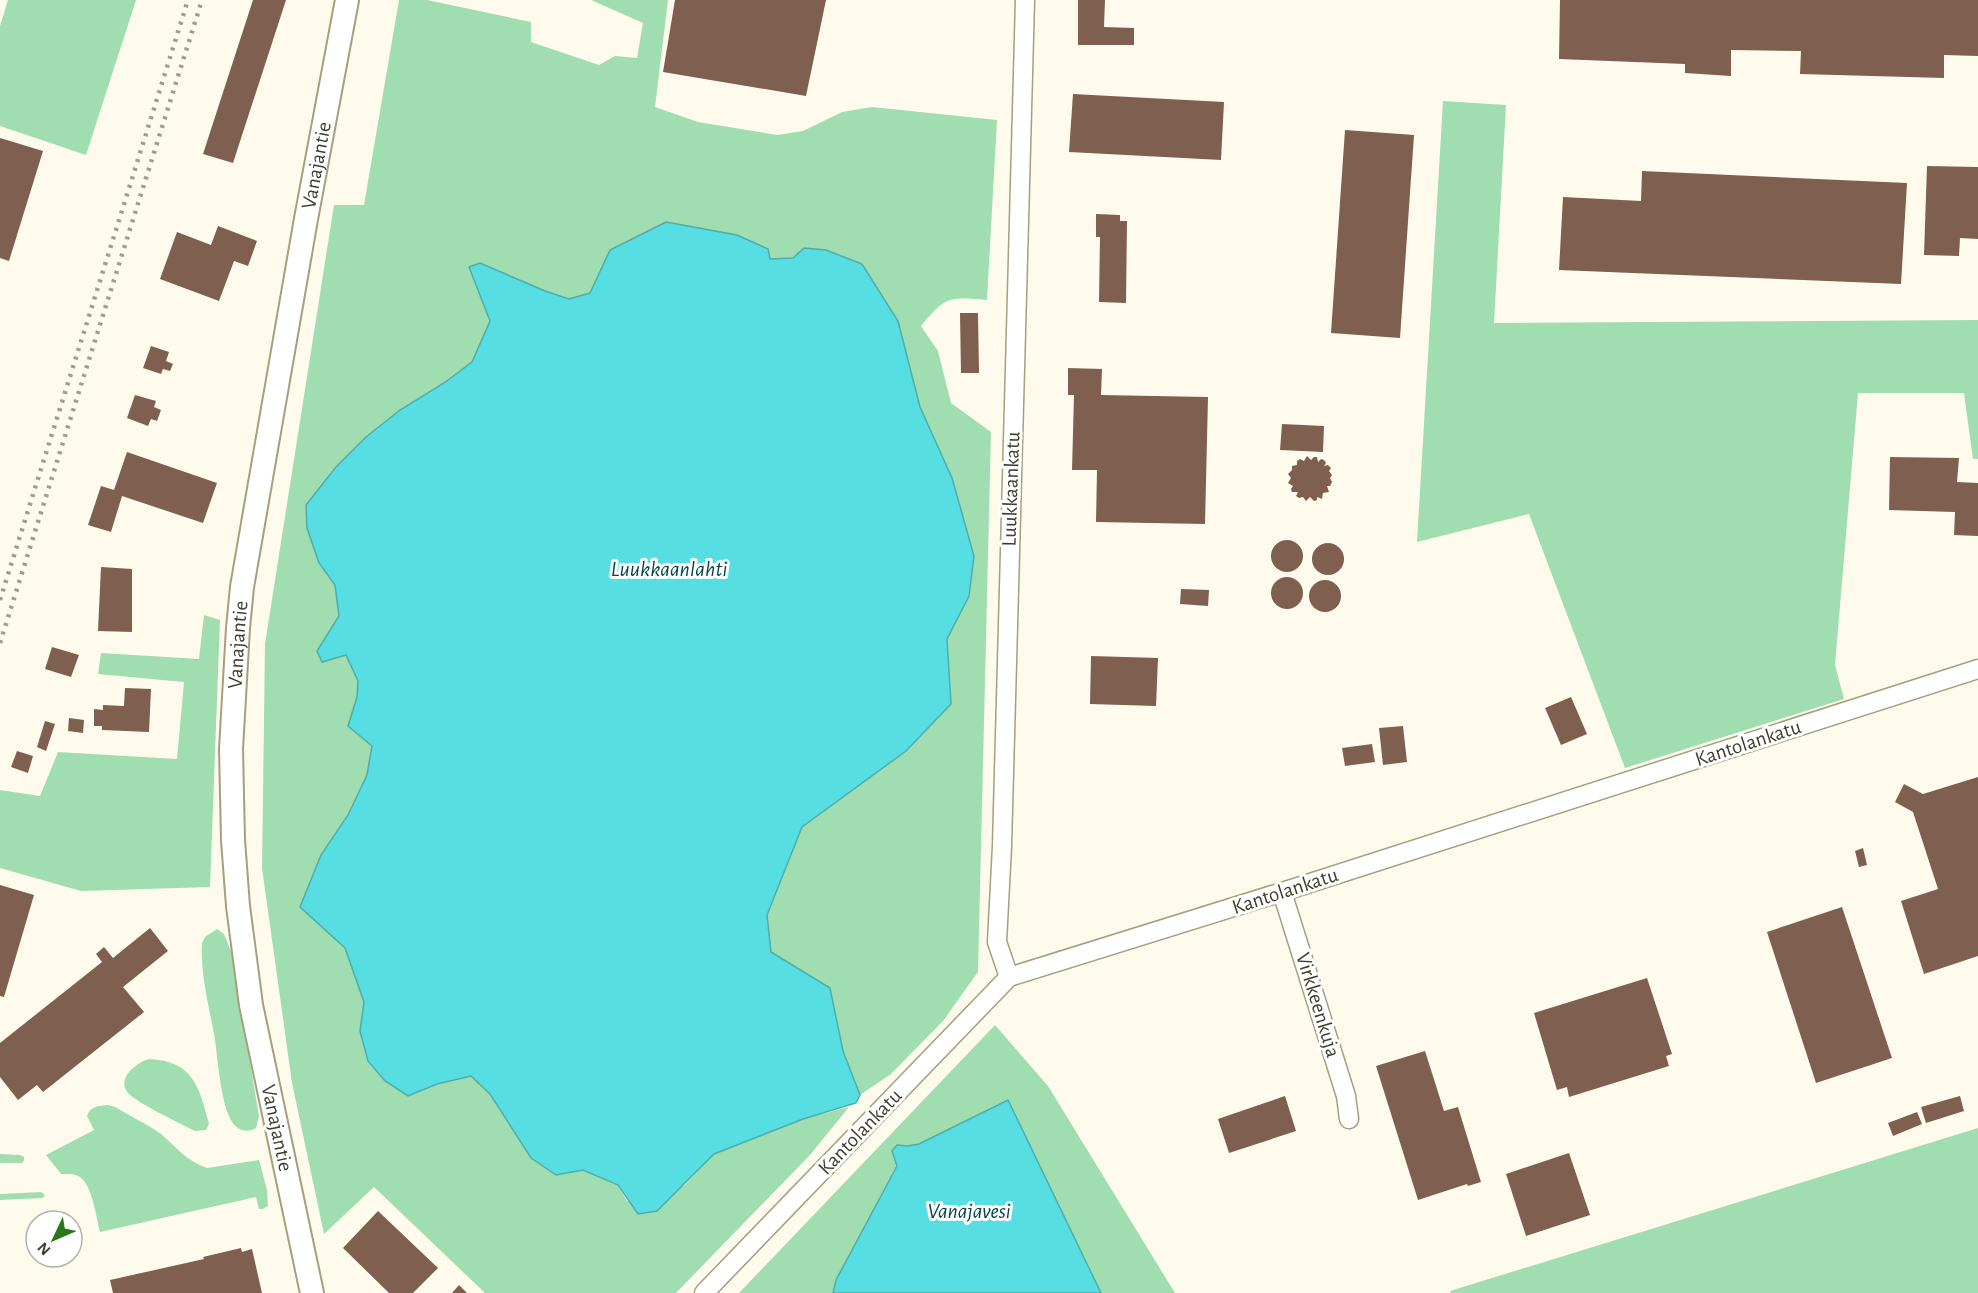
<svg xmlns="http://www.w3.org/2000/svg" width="1978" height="1293" font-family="'Alegreya Sans',sans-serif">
<rect width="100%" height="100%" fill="#fefbed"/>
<g fill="#a0ddb0">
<polygon points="8,0 136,0 86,155 0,126 0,26"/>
<path d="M 399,0 L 427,0 L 531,22 L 531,42 L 599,65 L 615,56 L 637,58 L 643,23 L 591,0 L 668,0 L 655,107 L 698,122 L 777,135 L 803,131 L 842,112 L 872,107 L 997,120 L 987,300 C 949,297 946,296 921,326 L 938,351 L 951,403 L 991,432 L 978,972 L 943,1021 L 891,1074 L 860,1095 L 843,1051 L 830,988 L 771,952 L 767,915 L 802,827 L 906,751 L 951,704 L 947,639 L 969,596 L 952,478 L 920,407 L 898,321 L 793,258 L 770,259 L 610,250 L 590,293 L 569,299 L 545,291 L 480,263 L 469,267 L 490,321 L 472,362 L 444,383 L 400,410 L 366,437 L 336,467 L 319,563 L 335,585 L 346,654 L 358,681 L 357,697 L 349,726 L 372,746 L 367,775 L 348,815 L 321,855 L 300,907 L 345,948 L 364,1002 L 360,1031 L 408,1096 L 437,1084 L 471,1076 L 490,1094 L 531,1158 L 556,1175 L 583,1170 L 618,1186 L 627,1201 L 684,1186 L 714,1154 L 803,1119 L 849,1107 L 810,1155 L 676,1293 L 485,1293 L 374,1187 L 324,1234 L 292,1083 L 262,868 L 265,644 L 334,205 L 364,205 Z"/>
<polygon points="1443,101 1506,105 1494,323 1978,320 1978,459 1973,459 1964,393 1858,393 1835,665 1844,699 1625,768 1529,514 1417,542"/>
<polygon points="204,615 220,620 210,887 81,891 0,868 0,790 40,796 58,752 177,759 184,682 98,674 101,653 199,659"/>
<path d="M 217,929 L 224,934 L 232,954 L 259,1116 L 256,1128 C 247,1133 238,1131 232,1122 C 221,1104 218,1062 215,1040 C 210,1009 200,975 202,943 L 205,937 Z"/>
<polygon points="995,1025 1048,1086 1175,1293 1101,1293 1008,1100 919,1144 907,1146 897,1145 892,1151 897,1166 836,1280 833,1293 739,1293"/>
<path d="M 149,1059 C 193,1061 199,1086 209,1124 L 206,1130 L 195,1131 C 181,1124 137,1103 128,1093 C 122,1086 124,1078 129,1072 C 135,1066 141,1061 149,1059 Z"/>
<path d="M 108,1105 L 115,1107 C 130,1116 147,1124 161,1134 C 176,1147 188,1162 207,1168 L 259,1160 L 267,1190 L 268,1206 L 263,1209 L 259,1209 L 256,1197 L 100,1232 C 96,1217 93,1187 80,1177 C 74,1173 68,1174 61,1174 L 46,1155 L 94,1130 L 87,1116 C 90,1106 99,1106 108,1105 Z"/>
<polygon points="1978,1128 1978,1293 1451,1293 1450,1291"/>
<polygon points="0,1154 20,1155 24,1157 24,1161 22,1163 0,1163"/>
<polygon points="41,1192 45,1195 43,1198 0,1200 0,1194"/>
</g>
<g fill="#56dee2" stroke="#4fadac" stroke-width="1.5">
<polygon points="666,222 737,235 768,249 770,259 793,258 804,248 826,250 862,264 898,321 920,407 952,478 974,556 969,596 947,639 951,704 906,751 802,827 767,915 771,952 830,988 843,1051 860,1095 856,1103 803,1119 714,1154 657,1211 638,1214 618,1185 583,1170 556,1175 531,1158 490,1094 471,1076 437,1084 408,1096 385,1081 368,1061 360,1031 364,1002 345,948 300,907 321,855 348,815 367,775 372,746 348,726 357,697 358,681 346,655 322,662 317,651 339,616 335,585 319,563 307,528 306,505 336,467 366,437 400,410 444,383 472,362 490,321 469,267 480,263 545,291 569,299 590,293 610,250"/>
<polygon points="1008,1100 1101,1293 833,1293 836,1280 897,1166 892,1151 897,1145 907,1146 919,1144"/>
</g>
<g fill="#7e5f50">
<polygon points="253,0 286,0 233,163 203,154"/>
<polygon points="675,0 826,0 806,96 663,72"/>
<polygon points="1078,0 1105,0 1104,27 1134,28 1134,45 1078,45"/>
<polygon points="1560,0 1978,0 1978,56 1944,55 1944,78 1800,74 1801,51 1731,50 1731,76 1685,73 1685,64 1559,59"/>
<polygon points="1073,94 1224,102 1221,160 1069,152"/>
<polygon points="1345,130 1414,135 1400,338 1331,333"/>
<polygon points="0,138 43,151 9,261 0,258"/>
<polygon points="1927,166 1978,167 1978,239 1960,238 1959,256 1924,255"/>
<polygon points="1642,171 1907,183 1901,284 1559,270 1563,197 1641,201"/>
<polygon points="1096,214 1120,215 1120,221 1127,221 1126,303 1099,302 1100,237 1096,237"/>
<polygon points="218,226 257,241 248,266 234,261 219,301 160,279 177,232 211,245"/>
<polygon points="960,313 978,313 979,373 961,373"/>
<polygon points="151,346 169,352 166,361 173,364 170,371 163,369 161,374 143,368"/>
<polygon points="1068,368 1102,369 1101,395 1208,397 1205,524 1096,522 1097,470 1072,470 1074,395 1068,395"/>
<polygon points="135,395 156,401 154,407 161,410 157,421 151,419 148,426 127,418"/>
<polygon points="1282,424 1324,426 1323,452 1280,450"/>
<polygon points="127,452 217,483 203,523 122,496 111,532 88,525 101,486 114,490"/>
<polygon points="1307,456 1311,460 1314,457 1317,457 1318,462 1321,459 1324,460 1326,463 1324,466 1328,465 1331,468 1329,471 1332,475 1330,478 1332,482 1330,486 1327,486 1329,492 1323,493 1322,499 1317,497 1317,500 1314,501 1310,497 1306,501 1303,497 1299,498 1296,496 1298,492 1292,492 1291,489 1293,486 1288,483 1291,478 1288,474 1292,470 1292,466 1297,465 1297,461 1300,459 1304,461"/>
<polygon points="1890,457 1959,458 1957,482 1978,483 1978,536 1954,535 1955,512 1889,510"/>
<circle cx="1287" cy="556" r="16"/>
<circle cx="1328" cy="559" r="16"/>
<polygon points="101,567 132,569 132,632 98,631"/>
<circle cx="1287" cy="593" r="16"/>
<circle cx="1325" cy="596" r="16"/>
<polygon points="1181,589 1209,590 1208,606 1180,604"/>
<polygon points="52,647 79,655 71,677 45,669"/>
<polygon points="1091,656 1158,658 1156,706 1090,704"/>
<polygon points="125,688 151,689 149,732 102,730 102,726 94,726 94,709 103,710 103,705 124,706"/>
<polygon points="1571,697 1587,734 1561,745 1545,708"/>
<polygon points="69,718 84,720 83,733 68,731"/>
<polygon points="45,721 55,724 46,751 37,747"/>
<polygon points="1403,726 1407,762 1383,765 1379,728"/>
<polygon points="1372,744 1375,762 1345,766 1342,748"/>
<polygon points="17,751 33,756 28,773 11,767"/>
<polygon points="1978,777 1978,956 1924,974 1901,901 1938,889 1913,812 1895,802 1904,784 1923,794"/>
<polygon points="1863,848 1867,865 1859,867 1855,851"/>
<polygon points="0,885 34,895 4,997 0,996"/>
<polygon points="1842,907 1892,1058 1816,1083 1767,932"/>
<polygon points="150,928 168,951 123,987 144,1012 43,1092 37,1085 18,1100 0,1077 0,1043 102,962 96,954 104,947 113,958"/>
<polygon points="1647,978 1672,1054 1666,1056 1669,1066 1569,1097 1567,1087 1557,1090 1534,1013"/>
<polygon points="1425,1051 1444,1111 1458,1107 1481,1182 1468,1186 1467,1184 1418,1200 1376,1066"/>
<polygon points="1285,1096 1296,1131 1229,1153 1218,1119"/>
<polygon points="1960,1096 1964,1111 1926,1123 1921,1107"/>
<polygon points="1917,1112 1922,1124 1893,1136 1888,1123"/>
<polygon points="1569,1153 1590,1215 1526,1236 1506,1174"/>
<polygon points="378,1211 438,1268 413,1293 389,1293 343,1248"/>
<polygon points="241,1248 242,1252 252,1249 262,1293 113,1293 110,1280 204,1259 203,1257"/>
<polygon points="459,1285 467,1293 452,1293"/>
</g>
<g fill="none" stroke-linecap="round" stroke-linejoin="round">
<g stroke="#a69f7e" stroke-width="21">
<g id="minor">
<polyline points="1282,892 1346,1096 1349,1119"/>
<polyline points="1009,977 997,942 1002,846 1025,0"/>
<polyline points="704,1293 1009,977 1282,892 1978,669"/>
</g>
</g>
<g stroke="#a69f7e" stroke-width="26">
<g id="tertiary">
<path id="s1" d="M 312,1293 L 251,1005 L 238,906 L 233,840 L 231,749 L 238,628 L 242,587 L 306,219 L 347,0"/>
</g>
</g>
<use href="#minor" stroke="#fff" stroke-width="18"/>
<use href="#tertiary" stroke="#fff" stroke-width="22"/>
<g stroke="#a09d8f" stroke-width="4.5" stroke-dasharray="3 6" stroke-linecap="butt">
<polyline points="0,600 188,0"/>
<polyline points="0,643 202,0"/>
</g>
</g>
<g text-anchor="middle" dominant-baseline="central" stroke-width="6" stroke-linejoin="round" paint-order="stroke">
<g font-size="21" fill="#3f3c2e" stroke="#fff">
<text stroke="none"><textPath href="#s1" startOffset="1142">Vanajantie</textPath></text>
<text transform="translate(1011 489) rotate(-88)">Luukkaankatu</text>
<text stroke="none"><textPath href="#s1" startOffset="656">Vanajantie</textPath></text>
<text transform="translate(1748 743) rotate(-18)">Kantolankatu</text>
<text transform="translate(1285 891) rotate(-18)">Kantolankatu</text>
<text transform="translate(1318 1005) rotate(73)">Virkkeenkuja</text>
<text transform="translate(277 1128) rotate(78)">Vanajantie</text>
<text transform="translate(860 1132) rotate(-46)">Kantolankatu</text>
</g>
<g font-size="22" font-style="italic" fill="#034546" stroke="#fff">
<text x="669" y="569">Luukkaanlahti</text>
<text x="969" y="1211">Vanajavesi</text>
</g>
</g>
<g transform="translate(54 1239) rotate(226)"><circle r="28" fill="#ffffff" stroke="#b2b1ab" stroke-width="1.5"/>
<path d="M0-4.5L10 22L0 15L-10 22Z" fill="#2a761d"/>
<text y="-9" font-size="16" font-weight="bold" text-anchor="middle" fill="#3f3c2e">N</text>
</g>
</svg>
